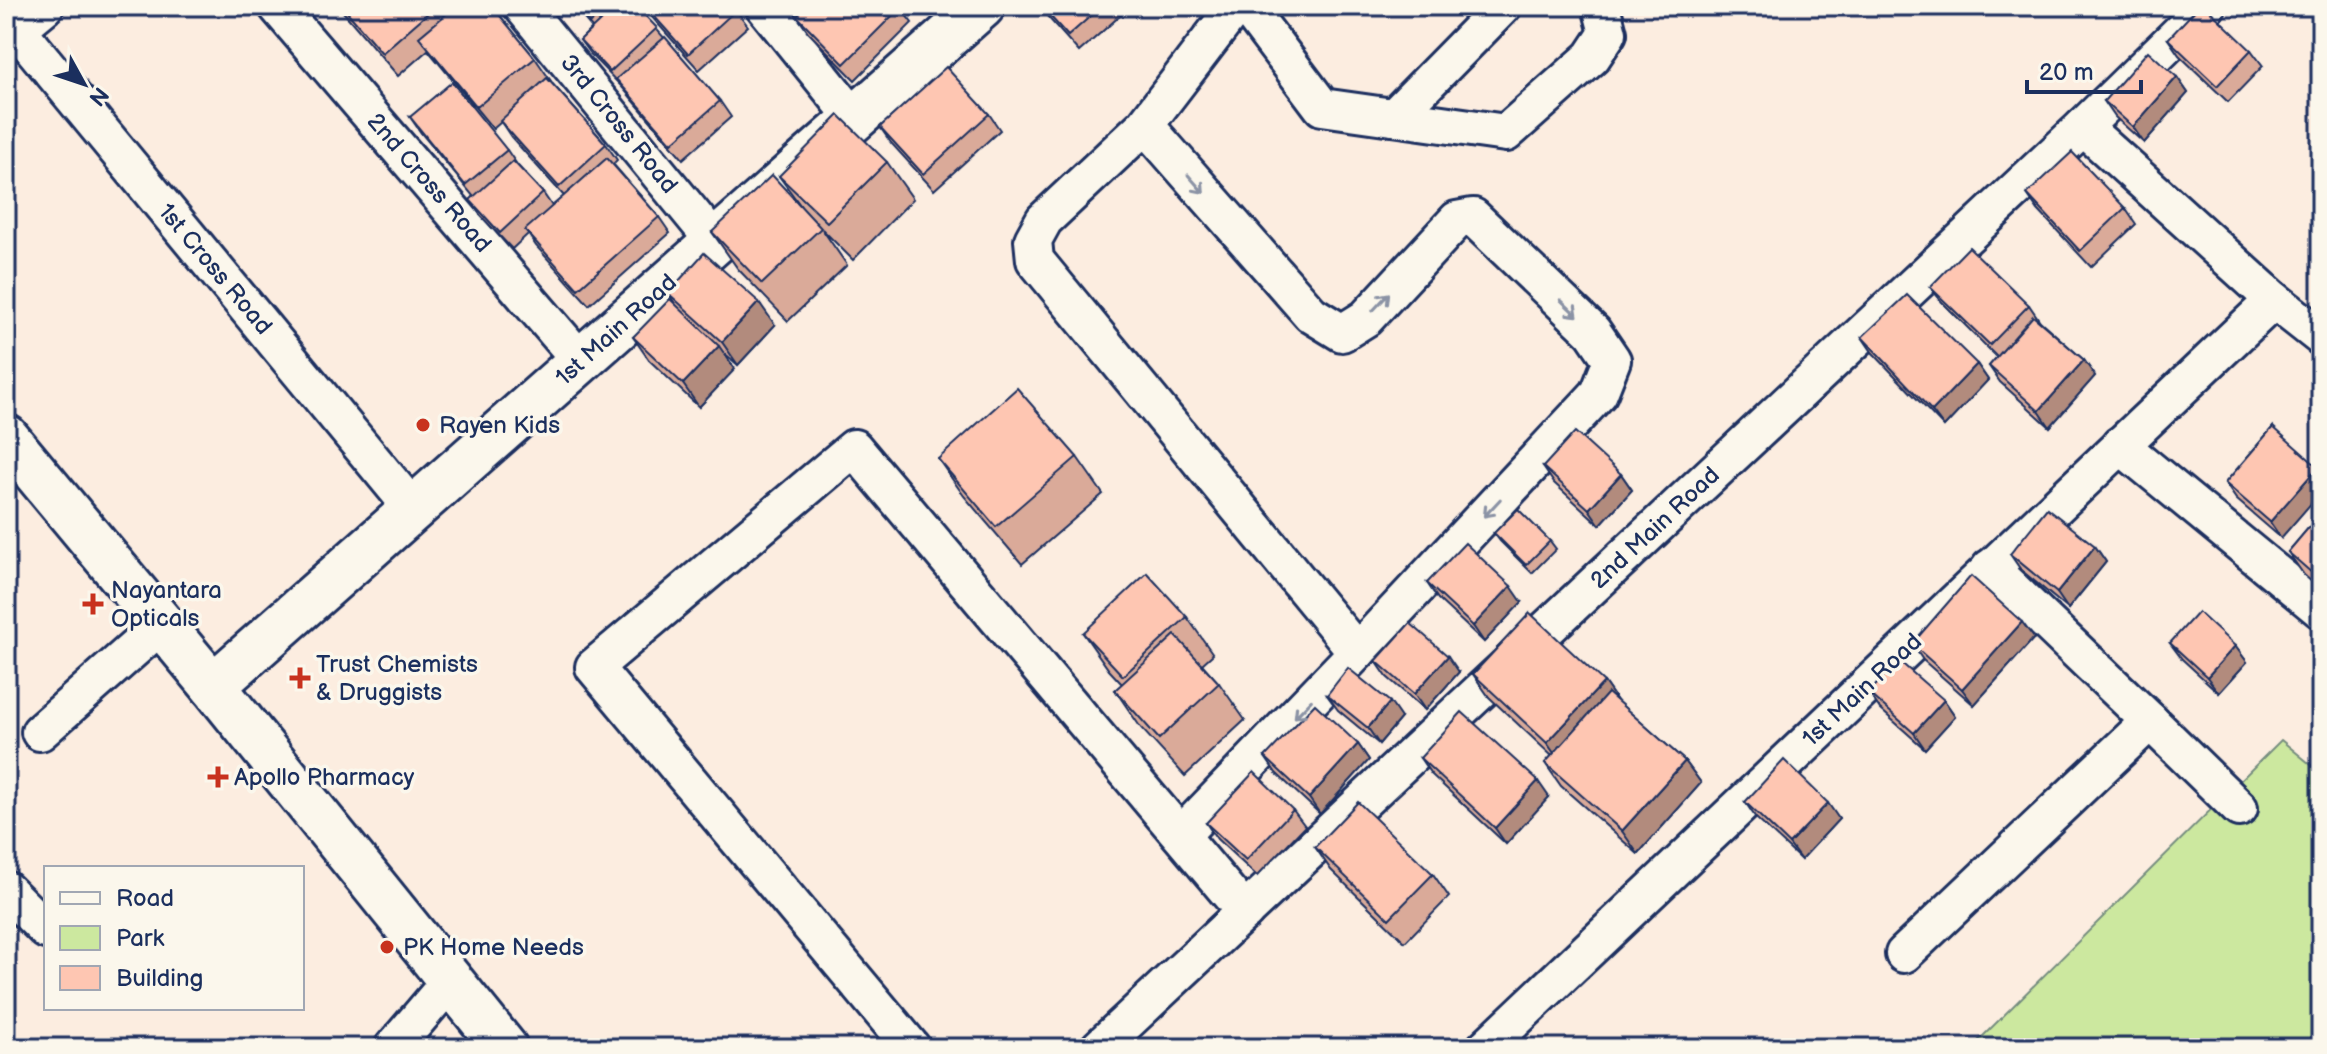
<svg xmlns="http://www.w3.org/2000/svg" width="2327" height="1054" font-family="'Balsamiq Sans',sans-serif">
<rect width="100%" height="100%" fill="#fcede0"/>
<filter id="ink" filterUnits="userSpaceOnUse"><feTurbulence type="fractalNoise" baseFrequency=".0125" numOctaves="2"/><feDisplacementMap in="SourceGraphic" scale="16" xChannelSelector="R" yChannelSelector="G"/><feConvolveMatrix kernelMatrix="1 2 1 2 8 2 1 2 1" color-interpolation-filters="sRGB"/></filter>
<g filter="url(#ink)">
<polygon fill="#cce89f" stroke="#748c7e" stroke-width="2" points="2281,740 2321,773 2321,1048 1971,1048"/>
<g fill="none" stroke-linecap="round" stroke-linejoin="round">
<g stroke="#1b2f5e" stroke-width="42">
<g id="street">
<polyline points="277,6 581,361"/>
<polyline points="522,6 715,242"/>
<polyline points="764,6 855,119"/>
<polyline points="1246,6 1322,107 1506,133 1592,57 1608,33 1601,6"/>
<polyline points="17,29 413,509"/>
<polyline points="6,38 45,6"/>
<polyline points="1394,117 1503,6"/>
<polyline points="1145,125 1311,314 1342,333 1366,318 1457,220 1473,217 1593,332 1612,360 1599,393 1357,652 1035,260 1033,240 1044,220 1145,125 1236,6"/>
<polyline points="2083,127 2274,300 2321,337"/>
<polyline points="2120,445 2321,610"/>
<polyline points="2150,721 2239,808"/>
<polyline points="40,732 162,624"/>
<polyline points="1181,835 1357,652"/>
<polyline points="6,890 46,930"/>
<polyline points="1904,954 2150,721 1990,568"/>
<polyline points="393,1048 451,980"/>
<polyline points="912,1048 594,667 854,448 1245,912"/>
<polyline points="1099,1048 2083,127 2207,6"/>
<polyline points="1485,1048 2274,300"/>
</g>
</g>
<g stroke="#1b2f5e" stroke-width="50">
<g id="secondary">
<polyline points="6,437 213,686 505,1048"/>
<polyline points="213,686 982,6"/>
</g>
</g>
<use href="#street" stroke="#fbf7ec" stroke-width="36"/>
<use href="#secondary" stroke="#fbf7ec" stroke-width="44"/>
</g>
<g fill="#daaa99" stroke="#1b2f5e" stroke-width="2">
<polygon points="338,6 492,6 535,58 551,81 550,81 606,144 617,160 613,164 659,217 670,233 589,305 536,246 528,234 512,249 481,216 470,200 474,197 421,133 410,117 507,150 518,166 543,193 552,206 564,196 511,137 501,122 493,129 428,50 398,76"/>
<polygon points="573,6 636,6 720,101 731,117 683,159 622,87 591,55 580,40 592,28"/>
<polygon points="642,6 733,6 748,26 699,70"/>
<polygon points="899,6 912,23 855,80 808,32 797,16"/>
<polygon points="1038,6 1116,6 1122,14 1079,52"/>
<polygon points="2168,39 2251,50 2263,66 2228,102 2179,55"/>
<polygon points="2177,77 2188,93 2144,143 2115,117 2104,101"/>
<polygon points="989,114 1000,130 934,190 891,143 880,127"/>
<polygon points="887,162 913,199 853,260 822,229 847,265 788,321 738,269 712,232 800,205 779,176"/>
<polygon points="2027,194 2125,208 2136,224 2091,267 2038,210"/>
<polygon points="1930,287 2029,305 2040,321 2084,360 2095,376 2050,427 2000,382 1989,366 1997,357 1942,302"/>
<polygon points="668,293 775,325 738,365 723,352 735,369 699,407 649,360 633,337 676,305"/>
<polygon points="1862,337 1977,364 1988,380 1944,427 1873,353"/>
<polygon points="2273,427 2281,538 2236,499 2225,483"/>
<polygon points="1077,457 1103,494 1022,564 964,496 938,459"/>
<polygon points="1543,467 1621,474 1632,490 1600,525 1554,483"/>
<polygon points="2321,513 2321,590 2304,575 2288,552"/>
<polygon points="1494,533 1550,541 1556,549 1532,573 1500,541"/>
<polygon points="2095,546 2106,562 2068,609 2021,570 2010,554"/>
<polygon points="1427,583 1522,602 1484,642 1438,599"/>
<polygon points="1187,617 1213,654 1202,664 1219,683 1245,720 1185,776 1141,728 1115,690 1122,684 1109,670 1083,633"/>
<polygon points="2034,638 1974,705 1923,660 1912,644"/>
<polygon points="2170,643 2235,646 2247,662 2219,693 2182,659"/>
<polygon points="1376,661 1459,672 1425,710 1387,677"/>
<polygon points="1473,674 1604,682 1617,701 1685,761 1701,783 1638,854 1561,786 1545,763 1552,756 1489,697"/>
<polygon points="1869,693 1944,700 1955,716 1925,749 1880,709"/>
<polygon points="1327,695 1401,718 1379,744 1338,710"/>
<polygon points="1358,744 1369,760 1320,814 1276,773 1265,757"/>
<polygon points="1420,758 1549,797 1506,844 1431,774"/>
<polygon points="1745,802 1839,819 1801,860 1756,818"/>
<polygon points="1293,810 1305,826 1257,876 1217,839 1206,823"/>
<polygon points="1315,847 1433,874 1449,897 1405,942 1331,870"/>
</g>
<g fill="#b28b7d" stroke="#1b2f5e" stroke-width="2">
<polygon points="2177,77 2188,93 2144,143 2133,127"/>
<polygon points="759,302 775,325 738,365 722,342"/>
<polygon points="719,346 735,369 699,407 683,384"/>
<polygon points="2084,360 2095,376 2050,427 2039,411"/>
<polygon points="1977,364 1988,380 1944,427 1932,411"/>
<polygon points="2318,467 2321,471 2321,492 2281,538 2270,522"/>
<polygon points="1621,474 1632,490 1600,525 1589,509"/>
<polygon points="2095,546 2106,562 2068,609 2057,593"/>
<polygon points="1511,586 1522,602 1484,642 1473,626"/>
<polygon points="2022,622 2034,638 1974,705 1962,689"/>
<polygon points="2235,646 2247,662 2219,693 2207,677"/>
<polygon points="1448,656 1459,672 1425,710 1414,694"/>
<polygon points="1604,682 1620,705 1563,766 1547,743"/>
<polygon points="1944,700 1955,716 1925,749 1914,733"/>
<polygon points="1390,702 1401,718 1379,744 1368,728"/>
<polygon points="1358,744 1369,760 1320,814 1309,798"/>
<polygon points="1685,761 1701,783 1638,854 1622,831"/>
<polygon points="1538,781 1549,797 1506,844 1495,828"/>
<polygon points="1828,803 1839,819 1801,860 1789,844"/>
</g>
<g fill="#fec6b2" stroke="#1b2f5e" stroke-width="2">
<polygon points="342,6 436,6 382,53"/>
<polygon points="456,6 492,6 535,58 477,107 419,37"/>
<polygon points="575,6 608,6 590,23"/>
<polygon points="616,6 636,6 657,28 610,72 580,40"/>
<polygon points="645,6 733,6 736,10 688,54"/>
<polygon points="807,6 899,6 901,7 844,64 797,16"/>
<polygon points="1041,6 1102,6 1068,36"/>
<polygon points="2199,6 2205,6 2251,50 2217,86 2168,39"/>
<polygon points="665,37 720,101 672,143 616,79"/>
<polygon points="2148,51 2177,77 2133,127 2104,101"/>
<polygon points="946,67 989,114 923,174 880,127"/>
<polygon points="547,78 606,144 559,187 500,121"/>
<polygon points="452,82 507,150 465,185 410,117"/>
<polygon points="839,115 887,162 827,222 779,176"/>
<polygon points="2072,152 2125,208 2080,251 2027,194"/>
<polygon points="607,158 659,217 578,289 525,230"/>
<polygon points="513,161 543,193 500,233 470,200"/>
<polygon points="772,175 821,228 762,284 712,232"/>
<polygon points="1969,247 2029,305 1990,345 1930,287"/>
<polygon points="704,253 759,302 722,342 668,293"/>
<polygon points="1907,295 1977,364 1932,411 1862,337"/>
<polygon points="670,299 719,346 683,384 633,337"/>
<polygon points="2033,316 2084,360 2039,411 1989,366"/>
<polygon points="1017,388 1077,457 996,527 938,459"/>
<polygon points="2273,427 2318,467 2270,522 2225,483"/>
<polygon points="1575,432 1621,474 1589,509 1543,467"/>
<polygon points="2047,508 2095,546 2057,593 2010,554"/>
<polygon points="1518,509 1550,541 1526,565 1494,533"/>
<polygon points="2321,513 2321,581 2288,552"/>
<polygon points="1465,543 1511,586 1473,626 1427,583"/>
<polygon points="1147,573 1187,617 1123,676 1083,633"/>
<polygon points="1971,576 2022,622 1962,689 1912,644"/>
<polygon points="2198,612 2235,646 2207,677 2170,643"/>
<polygon points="1530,613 1604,682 1547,743 1473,674"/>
<polygon points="1410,623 1448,656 1414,694 1376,661"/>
<polygon points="1175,635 1219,683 1159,739 1115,690"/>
<polygon points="1898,660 1944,700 1914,733 1869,693"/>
<polygon points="1348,668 1390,702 1368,728 1327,695"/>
<polygon points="1608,693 1685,761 1622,831 1545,763"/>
<polygon points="1315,704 1358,744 1309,798 1265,757"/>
<polygon points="1462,712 1538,781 1495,828 1420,758"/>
<polygon points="1784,760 1828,803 1789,844 1745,802"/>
<polygon points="1254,772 1293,810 1246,860 1206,823"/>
<polygon points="1358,802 1433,874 1389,919 1315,847"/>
</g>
<defs><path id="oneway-shaft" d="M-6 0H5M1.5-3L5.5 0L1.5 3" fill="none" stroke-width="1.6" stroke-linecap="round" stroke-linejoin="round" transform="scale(2)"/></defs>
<g stroke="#8b93a5">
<use href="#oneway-shaft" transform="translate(1196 184) rotate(49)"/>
<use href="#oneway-shaft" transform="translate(1381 302) rotate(-47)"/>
<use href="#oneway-shaft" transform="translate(1569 308) rotate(44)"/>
<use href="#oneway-shaft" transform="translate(1492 508) rotate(133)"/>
<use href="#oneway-shaft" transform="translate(1303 709) rotate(134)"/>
</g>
</g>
<g fill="#c8321e" stroke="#fbf7ec" stroke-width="3">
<circle cx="423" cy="425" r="8"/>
<path d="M89 592h8v8h8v8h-8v8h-8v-8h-8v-8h8z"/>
<path d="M296 666h8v8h8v8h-8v8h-8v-8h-8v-8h8z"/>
<path d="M214 765h8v8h8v8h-8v8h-8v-8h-8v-8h8z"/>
<circle cx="387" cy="947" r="8"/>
</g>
<g text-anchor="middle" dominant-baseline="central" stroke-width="7" stroke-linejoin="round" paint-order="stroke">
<g font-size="24" fill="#1b2f5e" stroke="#fbf7ec">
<text transform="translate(619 124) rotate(51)">3rd Cross Road</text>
<text transform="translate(429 183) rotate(49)">2nd Cross Road</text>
<text transform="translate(215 269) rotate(50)">1st Cross Road</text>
<text transform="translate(616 330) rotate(-42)">1st Main Road</text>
<text transform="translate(1655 528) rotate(-43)">2nd Main Road</text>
<text transform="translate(1862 690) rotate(-43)">1st Main Road</text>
</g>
<g font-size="24" fill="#1b2f5e" stroke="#fbf7ec" text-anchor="start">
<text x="439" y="425">Rayen Kids</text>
<text x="111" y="590">Nayantara<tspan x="111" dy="28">Opticals</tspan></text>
<text x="316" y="664">Trust Chemists<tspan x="316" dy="28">&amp; Druggists</tspan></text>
<text x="234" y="777">Apollo Pharmacy</text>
<text x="403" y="947">PK Home Needs</text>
</g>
</g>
<rect width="2327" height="1054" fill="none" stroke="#fbf7ec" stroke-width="32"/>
<rect x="16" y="16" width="2295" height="1022" fill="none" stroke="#1b2f5e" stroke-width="3" filter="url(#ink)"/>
<rect x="44" y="866" width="260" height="144" fill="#fbf7ec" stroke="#a1a7b3" stroke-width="2"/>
<rect x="60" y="892" width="40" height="12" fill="#fbf7ec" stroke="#a1a7b3" stroke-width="2"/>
<text x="116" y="906" font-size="24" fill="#1b2f5e">Road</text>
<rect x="60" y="926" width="40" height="24" fill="#cce89f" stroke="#a1a7b3" stroke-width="2"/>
<text x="116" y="946" font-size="24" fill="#1b2f5e">Park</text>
<rect x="60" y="966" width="40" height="24" fill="#fec6b2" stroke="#a1a7b3" stroke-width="2"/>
<text x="116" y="986" font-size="24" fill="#1b2f5e">Building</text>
<g transform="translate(84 84) rotate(130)" stroke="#fbf7ec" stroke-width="6" paint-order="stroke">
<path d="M0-6L14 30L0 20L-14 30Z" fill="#1b2f5e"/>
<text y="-12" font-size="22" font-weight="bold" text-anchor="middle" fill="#1b2f5e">N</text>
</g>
<path d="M2027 80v12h114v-12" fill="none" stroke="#1b2f5e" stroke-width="4"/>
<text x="2039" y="80" font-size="24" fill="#1b2f5e" stroke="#fbf7ec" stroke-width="6" paint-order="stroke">20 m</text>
</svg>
